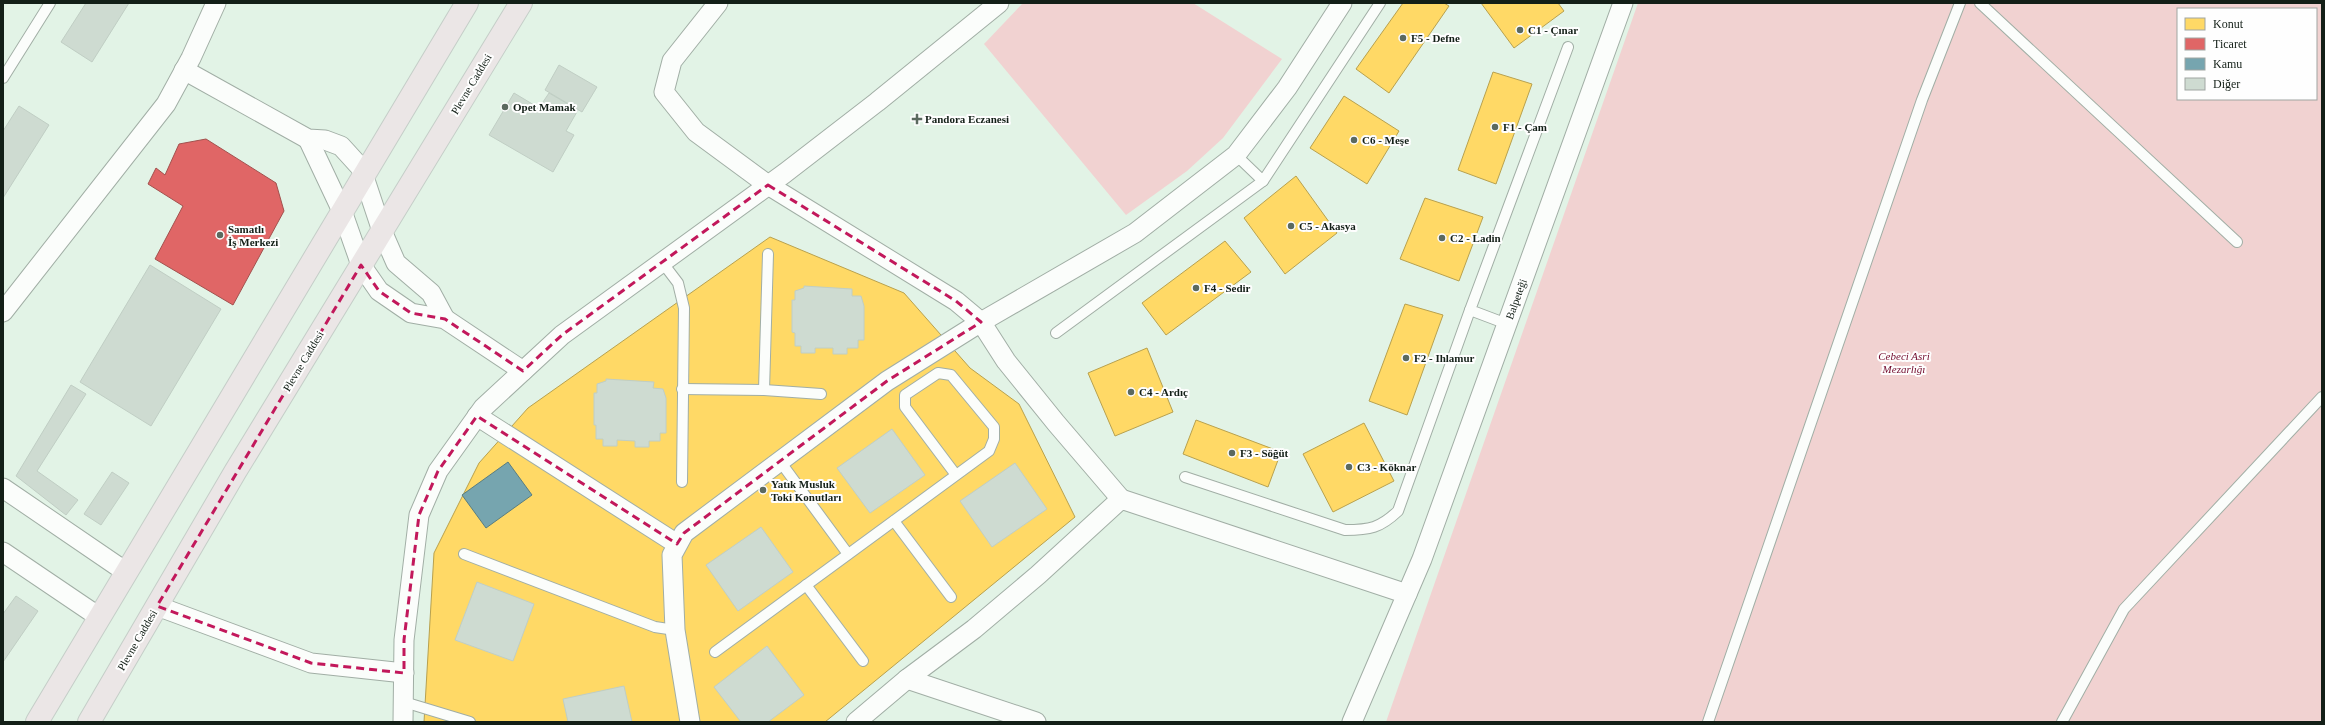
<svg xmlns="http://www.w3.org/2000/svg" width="2325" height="725" font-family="Georgia,serif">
<rect width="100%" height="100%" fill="#e2f3e6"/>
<g fill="#f1d2d1" fill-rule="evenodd">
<polygon points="1023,3 1193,3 1282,59 1223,138 1187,171 1126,215 984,44"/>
<path d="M 1638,3 L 2322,3 L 2322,722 L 1386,722 ZM 2178,9 L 2316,9 L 2316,99 L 2178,99 Z"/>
</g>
<g fill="#ffd966" stroke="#b8a14e">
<polygon points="1403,3 1444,3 1449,6 1389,93 1356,69"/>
<polygon points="1481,3 1558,3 1564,11 1514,48"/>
<polygon points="1493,72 1532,84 1496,184 1458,170"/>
<polygon points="1344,96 1399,131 1367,184 1310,148"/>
<polygon points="1296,176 1337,233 1285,274 1244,218"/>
<polygon points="1425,198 1483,217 1459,281 1400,259"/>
<polygon points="770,237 904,293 970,368 1019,404 1075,517 825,722 424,722 434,553 479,463 528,408"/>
<polygon points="1225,241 1251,272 1166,335 1142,303"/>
<polygon points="1405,304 1443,315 1407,415 1369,401"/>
<polygon points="1147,348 1173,412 1115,436 1088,373"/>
<polygon points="1196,420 1281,452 1268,487 1183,454"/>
<polygon points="1364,423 1394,481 1333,512 1303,454"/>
</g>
<polygon fill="#e06666" stroke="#a2514e" points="206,139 276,183 284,211 233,305 155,259 183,206 148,184 156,168 165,175 179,144"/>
<polygon fill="#76a5af" stroke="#587d81" points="508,462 532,495 486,528 462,495"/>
<g fill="#cedbd1" stroke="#c0cec4">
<polygon points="86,3 129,3 92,62 61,42"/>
<polygon points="559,65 597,87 582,112 545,90"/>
<polygon points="514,93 539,108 549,93 578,110 566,131 574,135 553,172 489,135"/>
<polygon points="19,106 49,125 3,198 3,131"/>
<polygon points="150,265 221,309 151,426 80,382"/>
<polygon points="804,286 852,289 852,296 861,296 864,306 864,340 858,340 858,348 847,348 847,354 833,354 833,348 815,348 815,353 801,353 801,346 795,346 795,333 792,332 792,300 795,300 795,291 804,288"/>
<polygon points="606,379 654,382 653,388 663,389 666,398 666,433 660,433 660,441 649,441 649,447 635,447 635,441 617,440 617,446 603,446 603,439 596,439 596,425 594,425 594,393 597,393 597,384 606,381"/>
<polygon points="71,385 86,394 37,471 78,500 66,515 16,476"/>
<polygon points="892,429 925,475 870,513 837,468"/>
<polygon points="1015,463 1047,509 992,547 960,501"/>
<polygon points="112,472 129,483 101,525 84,514"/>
<polygon points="761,527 793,572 738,611 706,565"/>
<polygon points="477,582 534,604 513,661 455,640"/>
<polygon points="16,596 38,611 3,662 3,614"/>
<polygon points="767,646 804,695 768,722 741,722 714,687"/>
<polygon points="624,686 632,722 568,722 563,699"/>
</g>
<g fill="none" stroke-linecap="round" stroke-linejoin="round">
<g stroke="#a1aea5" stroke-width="12">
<g id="service">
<polyline points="1980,3 2237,242"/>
<polyline points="3,78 50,3"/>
<polyline points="1236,155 1263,181 1380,3"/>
<polyline points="662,262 678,283 684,308 682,482"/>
<polyline points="1507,324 1470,310 1568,47"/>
<polyline points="1056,333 1263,181"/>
<polyline points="682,389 764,390 821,394"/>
<polyline points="764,390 768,254"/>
<polyline points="779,460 848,554"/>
<path d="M 1185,477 L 1345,530 C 1370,530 1380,528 1398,511 L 1470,310"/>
<polyline points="894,521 951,597"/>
<polyline points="464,554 655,627 675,630"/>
<polyline points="806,585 863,661"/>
<polyline points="715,652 989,451 994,439 994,427 951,375 938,373 905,395 905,407 956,475"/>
<polyline points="404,702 470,722"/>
<polyline points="1708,722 1922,100 1960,3"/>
<polyline points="2062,722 2124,609 2322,397"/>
</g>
</g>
<g stroke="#a1aea5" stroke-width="21">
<g id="minor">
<polyline points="718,3 672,61 664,92 696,132 768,185 956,301 981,322 1006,361 1056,423 1121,499"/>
<polyline points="184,70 308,139 325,140 341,146 361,168 382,231 396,263 431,293 445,319"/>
<polyline points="308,139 342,211 361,265 379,291 411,313 445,319 523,371"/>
<polyline points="3,312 166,104 191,58 216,3"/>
<polyline points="477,416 677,544"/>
<polyline points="3,488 126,572"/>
<polyline points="3,552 99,617"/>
<polyline points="157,606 311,663 404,673"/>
<polyline points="907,679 1036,722"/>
<polyline points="403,722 404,640 419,515 438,471 483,408 562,335 785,173 877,102 999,3"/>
<polyline points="690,722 675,630 672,555 684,533 887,381 981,322 1135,233 1236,155 1287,88 1342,3"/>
<polyline points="856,722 907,679 974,629 1038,575 1121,499 1407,594"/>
<polyline points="1352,722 1422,559 1623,3"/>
</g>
</g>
<g stroke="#c5cec8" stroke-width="24">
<g id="primary">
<polyline points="37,722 467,3"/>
<polyline points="89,722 235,472 521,3"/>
</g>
</g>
<use href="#service" stroke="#fbfdfb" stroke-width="10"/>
<use href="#minor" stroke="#fbfdfb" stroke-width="19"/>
<use href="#primary" stroke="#ebe6e6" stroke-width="22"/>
</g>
<path fill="none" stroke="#c2185b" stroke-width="3" stroke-dasharray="8 5" stroke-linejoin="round" d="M 768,185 L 956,301 L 981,322 L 887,381 L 684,533 L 677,544 L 477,416 L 438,471 L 419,515 L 404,640 L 404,673 L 311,663 L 157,606 L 361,265 L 379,291 L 411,313 L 445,319 L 523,371 L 562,335 Z"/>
<g fill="#5b695f" stroke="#fefefe" stroke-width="1.5">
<circle cx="1520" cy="30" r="4"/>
<circle cx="1403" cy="38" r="4"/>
<circle cx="505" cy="107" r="4"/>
<path d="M915 113h4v4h4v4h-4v4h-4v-4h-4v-4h4z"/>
<circle cx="1495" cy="127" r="4"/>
<circle cx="1354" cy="140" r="4"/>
<circle cx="1291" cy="226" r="4"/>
<circle cx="220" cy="235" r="4"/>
<circle cx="1442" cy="238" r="4"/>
<circle cx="1196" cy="288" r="4"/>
<circle cx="1406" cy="358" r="4"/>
<circle cx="1131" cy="392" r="4"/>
<circle cx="1232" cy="453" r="4"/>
<circle cx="1349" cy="467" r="4"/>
<circle cx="763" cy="490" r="4"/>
</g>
<g text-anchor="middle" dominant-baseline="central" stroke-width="4" stroke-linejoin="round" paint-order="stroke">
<g font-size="11" font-weight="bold" fill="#131f17" stroke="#fefefe" text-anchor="start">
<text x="1528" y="30">C1 - Çınar</text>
<text x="1411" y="38">F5 - Defne</text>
<text x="513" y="107">Opet Mamak</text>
<text x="925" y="119">Pandora Eczanesi</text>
<text x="1503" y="127">F1 - Çam</text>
<text x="1362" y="140">C6 - Meşe</text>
<text x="1299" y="226">C5 - Akasya</text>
<text x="228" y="229">Samatlı<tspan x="228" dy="13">İş Merkezi</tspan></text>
<text x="1450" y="238">C2 - Ladin</text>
<text x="1204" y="288">F4 - Sedir</text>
<text x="1414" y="358">F2 - Ihlamur</text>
<text x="1139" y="392">C4 - Ardıç</text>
<text x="1240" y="453">F3 - Söğüt</text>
<text x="1357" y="467">C3 - Köknar</text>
<text x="771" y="484">Yatık Musluk<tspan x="771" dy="13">Toki Konutları</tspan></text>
</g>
<g font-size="11" fill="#131f17" stroke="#fefefe">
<text transform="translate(471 84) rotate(-59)">Plevne Caddesi</text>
<text transform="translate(1516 299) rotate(-70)">Balpeteği</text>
<text transform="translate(303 361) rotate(-59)">Plevne Caddesi</text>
<text transform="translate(137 640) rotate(-60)">Plevne Caddesi</text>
</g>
<g font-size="11" font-style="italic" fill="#720b2d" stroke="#fefefe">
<text x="1904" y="356">Cebeci Asri<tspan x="1904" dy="13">Mezarlığı</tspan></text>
</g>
</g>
<rect width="2325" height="725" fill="none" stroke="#131f17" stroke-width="8"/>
<rect x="2177" y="8" width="140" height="92" fill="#fefefe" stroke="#a0a5a2"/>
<rect x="2185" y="18" width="20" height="12" fill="#ffd966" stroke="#a0a5a2"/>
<text x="2213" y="28" font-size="12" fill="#131f17">Konut</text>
<rect x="2185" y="38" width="20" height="12" fill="#e06666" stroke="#a0a5a2"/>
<text x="2213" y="48" font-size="12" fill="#131f17">Ticaret</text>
<rect x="2185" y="58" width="20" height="12" fill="#76a5af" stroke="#a0a5a2"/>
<text x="2213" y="68" font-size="12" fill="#131f17">Kamu</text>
<rect x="2185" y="78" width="20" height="12" fill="#cedbd1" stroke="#a0a5a2"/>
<text x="2213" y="88" font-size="12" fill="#131f17">Diğer</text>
</svg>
